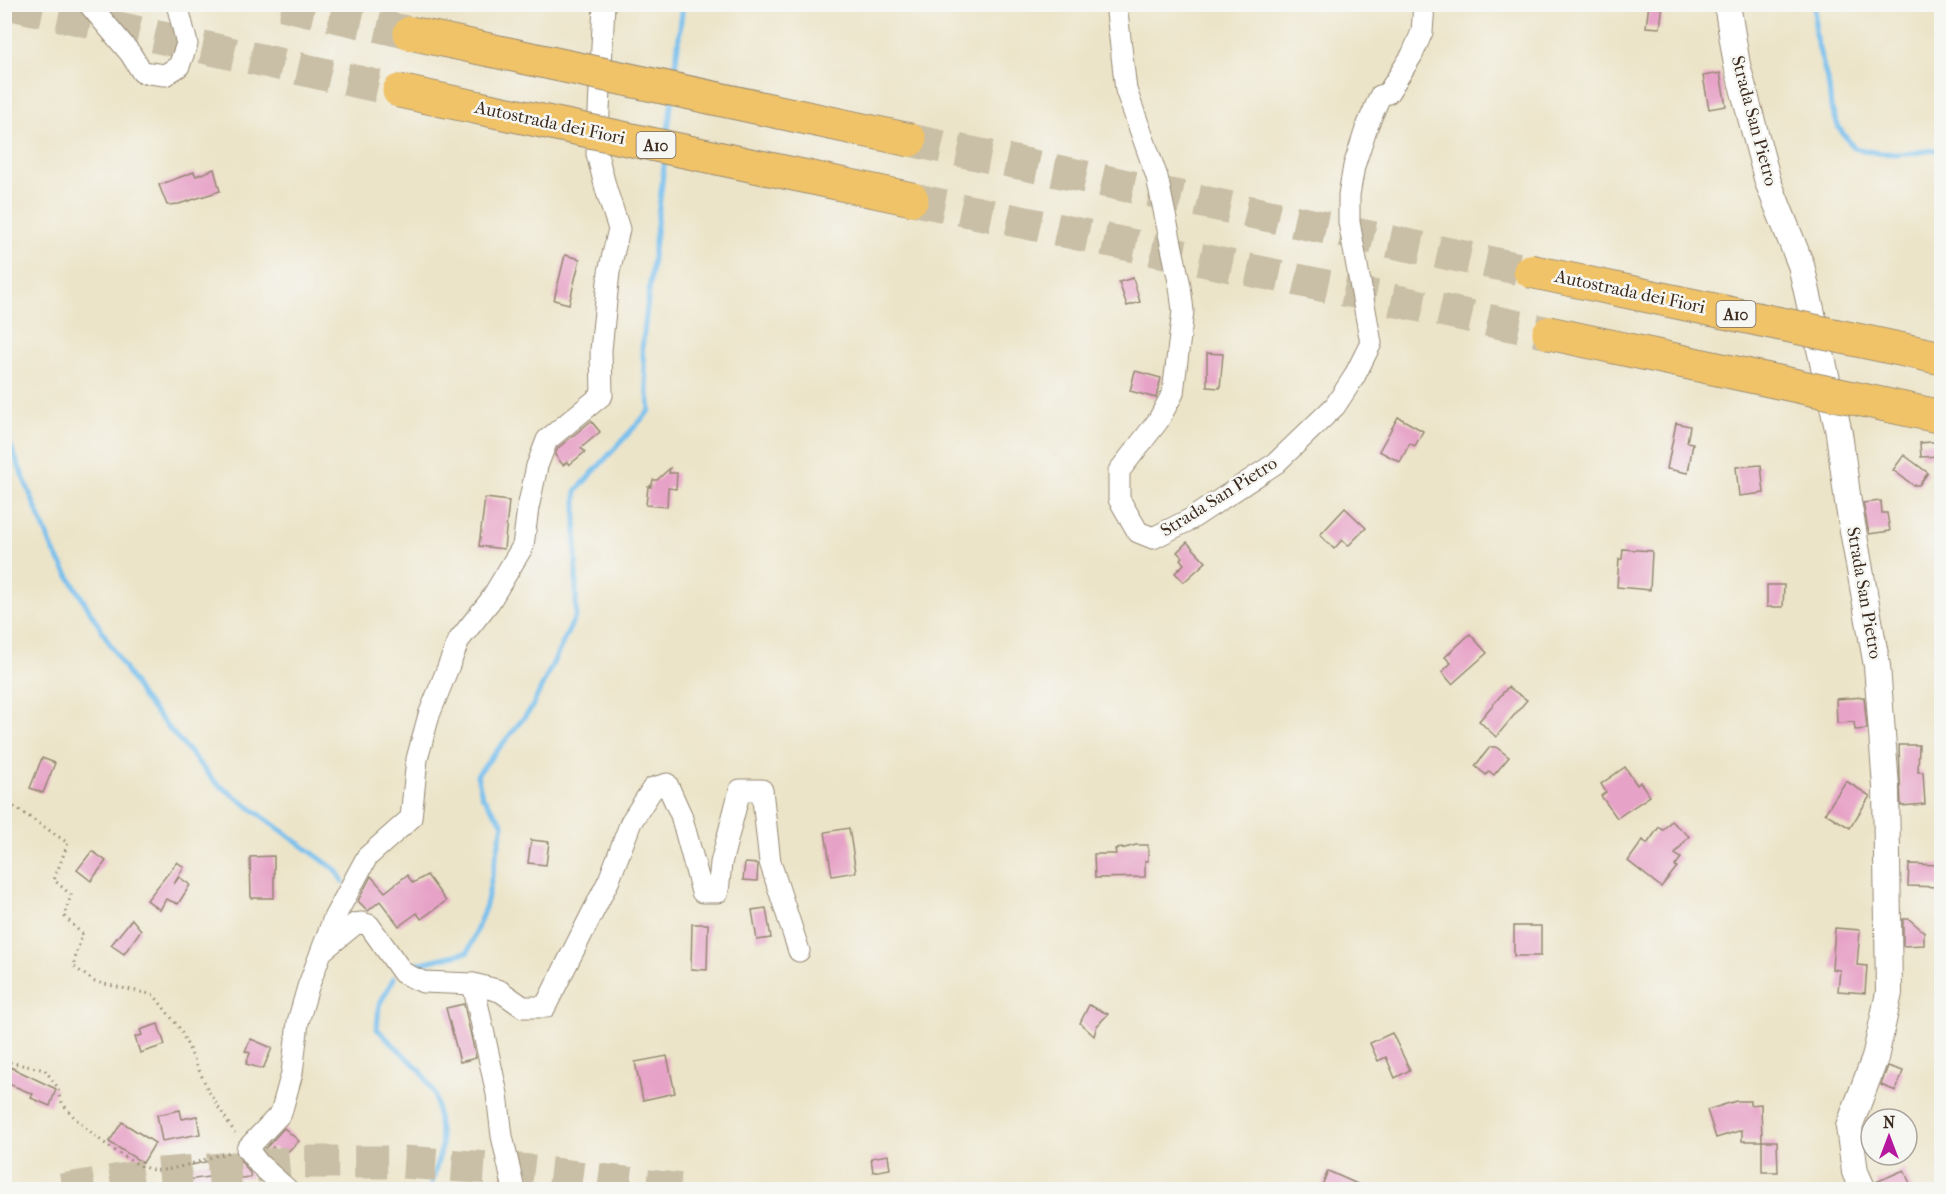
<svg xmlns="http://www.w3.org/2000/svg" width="1946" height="1194" font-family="'IM FELL French Canon',serif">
<rect width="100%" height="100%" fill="#f6f6f2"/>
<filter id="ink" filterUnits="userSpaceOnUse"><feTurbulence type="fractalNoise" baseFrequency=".0167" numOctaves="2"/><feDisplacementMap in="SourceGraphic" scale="12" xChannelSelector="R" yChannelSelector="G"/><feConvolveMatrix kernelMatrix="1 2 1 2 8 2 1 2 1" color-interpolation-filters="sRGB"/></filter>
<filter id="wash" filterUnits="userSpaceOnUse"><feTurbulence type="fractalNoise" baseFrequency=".008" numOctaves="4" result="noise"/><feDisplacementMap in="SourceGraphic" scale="24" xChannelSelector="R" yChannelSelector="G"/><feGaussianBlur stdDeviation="1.35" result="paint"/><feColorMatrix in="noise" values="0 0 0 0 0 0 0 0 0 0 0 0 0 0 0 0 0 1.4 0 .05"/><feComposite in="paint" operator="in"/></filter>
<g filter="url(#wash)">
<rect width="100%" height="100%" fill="#ece4c8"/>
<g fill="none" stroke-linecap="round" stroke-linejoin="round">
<g stroke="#76bfee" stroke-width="5">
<polyline points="1815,4 1815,34 1829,87 1831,107 1839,128 1854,148 1878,153 1900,154"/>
<polyline points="674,77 683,4"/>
<polyline points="667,137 672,99"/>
<polyline points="1905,154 1942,149"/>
<polyline points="4,430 53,550 142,697 215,782 336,870 343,882"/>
<polyline points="413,965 468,952 486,905 503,824 482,796 477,775 531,709 576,615 576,491 650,410 642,349 665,158"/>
<polyline points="394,978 379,1005 377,1029 421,1071 435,1095 442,1146 430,1190"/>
</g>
</g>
<g id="blocks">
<g fill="#e7a3c7">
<polygon points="1649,4 1663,4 1660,28 1646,27"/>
<polygon points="1720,73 1726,106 1709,109 1703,76"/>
<polygon points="214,169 220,191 179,204 167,205 159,185 194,172 196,176"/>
<polygon points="565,255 580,259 569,304 554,300"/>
<polygon points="1133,278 1140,302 1127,306 1119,282"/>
<polygon points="1207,353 1223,354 1220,388 1207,387"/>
<polygon points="1135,371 1161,378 1156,398 1130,391"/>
<polygon points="1398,417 1423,431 1415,446 1410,443 1400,462 1379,451"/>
<polygon points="591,421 600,432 581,448 585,452 569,465 567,462 563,465 555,455 558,448"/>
<polygon points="1676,423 1690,426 1687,442 1693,443 1688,473 1667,469"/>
<polygon points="1931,442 1941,442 1941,456 1921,457 1920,443"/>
<polygon points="1904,455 1928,473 1919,485 1913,485 1893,470"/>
<polygon points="1761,465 1764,493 1739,496 1736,467"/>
<polygon points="670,468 669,473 677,473 676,489 668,488 667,507 646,505 648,487 652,487 649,487 652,484 653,480 657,480"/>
<polygon points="485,498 509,501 504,549 479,546"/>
<polygon points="1881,501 1882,513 1887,513 1890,531 1869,534 1863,503"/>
<polygon points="1345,508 1366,528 1348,546 1342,540 1334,549 1320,535"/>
<polygon points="1187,542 1206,562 1184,582 1175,573 1184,564 1180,559 1182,557 1177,552"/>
<polygon points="1623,549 1652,551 1650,590 1617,587 1619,559 1622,559"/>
<polygon points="1767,585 1784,585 1783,607 1767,607"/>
<polygon points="1470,634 1487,653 1452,684 1442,672 1451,663 1445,657"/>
<polygon points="1508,687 1527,700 1496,737 1479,721"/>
<polygon points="1864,697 1867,729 1855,730 1854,722 1837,723 1836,699"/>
<polygon points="1899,745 1919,745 1918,772 1923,772 1925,804 1901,806"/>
<polygon points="1490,747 1496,747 1509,757 1494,775 1489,771 1486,775 1475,766"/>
<polygon points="42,758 55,763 43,793 30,788"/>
<polygon points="1625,767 1637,785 1640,782 1650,796 1617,818 1601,796 1606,792 1601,784"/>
<polygon points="1846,781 1870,796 1850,828 1825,813"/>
<polygon points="1671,821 1689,836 1675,854 1681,858 1675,866 1677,867 1661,887 1628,861 1643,840 1647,844 1659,827 1663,830"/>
<polygon points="849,828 856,872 832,876 825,832"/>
<polygon points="531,840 549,842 546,865 528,863"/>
<polygon points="1136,845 1148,845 1148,861 1145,861 1145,877 1095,878 1094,854 1116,854 1115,849 1125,848"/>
<polygon points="92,851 106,861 91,881 77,870"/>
<polygon points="274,856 274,898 251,898 250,857"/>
<polygon points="177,862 184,867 174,884 179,877 190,885 178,904 166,899 160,910 147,900"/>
<polygon points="745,863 758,864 757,881 743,880"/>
<polygon points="1909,864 1941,865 1941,887 1908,886"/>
<polygon points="407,875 413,883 427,875 446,901 421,919 417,913 399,926 380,901 368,911 358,901 371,876 385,892"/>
<polygon points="766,908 771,938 757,940 752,910"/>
<polygon points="132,919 141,930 124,954 111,945"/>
<polygon points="1903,919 1909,919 1924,932 1924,945 1903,946"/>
<polygon points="692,924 708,924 707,970 691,969"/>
<rect x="1514" y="926" width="27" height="30"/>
<polygon points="1835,928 1860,930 1857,965 1867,966 1865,993 1838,991 1840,970 1832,969"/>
<polygon points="464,1004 476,1058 460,1062 446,1008"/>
<polygon points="1089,1005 1108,1014 1097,1026 1094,1036 1080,1023"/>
<polygon points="158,1024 165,1045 140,1053 135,1037 142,1035 140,1030"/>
<polygon points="1392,1033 1410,1070 1395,1078 1386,1057 1378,1061 1370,1043"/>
<polygon points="251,1039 272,1048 263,1069 246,1064 250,1053 245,1051"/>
<polygon points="667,1056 675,1093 643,1100 635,1062"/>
<polygon points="4,1064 56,1089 50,1106 31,1098 33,1094 4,1082"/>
<polygon points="1888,1066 1903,1071 1896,1091 1881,1085"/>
<polygon points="1736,1101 1750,1101 1750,1105 1761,1104 1762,1141 1777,1141 1778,1172 1762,1172 1762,1141 1742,1141 1742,1130 1716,1138 1707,1110"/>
<polygon points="180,1110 182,1119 197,1116 200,1134 162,1141 157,1115"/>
<polygon points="122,1122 155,1143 143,1163 109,1142"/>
<polygon points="284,1128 299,1141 282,1157 273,1147 267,1153 264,1150"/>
<polygon points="236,1155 250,1173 251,1177 231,1179 232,1183 216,1184 215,1176 181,1181 178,1168 214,1160 214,1157"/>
<polygon points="888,1155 890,1169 873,1172 871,1158"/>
<polygon points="1904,1170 1913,1190 1878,1190 1876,1182"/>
<polygon points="1328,1171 1371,1190 1320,1190"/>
</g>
</g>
</g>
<g filter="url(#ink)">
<use href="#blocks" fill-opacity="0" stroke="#948773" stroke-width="1.5"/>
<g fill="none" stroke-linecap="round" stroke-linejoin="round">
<polyline stroke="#c9bfa6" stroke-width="33" stroke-dasharray="33 16" stroke-linecap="butt" points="62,1190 150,1175 304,1162 402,1162 520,1170 683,1190"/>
<g stroke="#c9bfa6" stroke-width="33" stroke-dasharray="33 16" stroke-linecap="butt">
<polyline points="11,4 399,91"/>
<polyline points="282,4 410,33"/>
<polyline points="910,140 1530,271"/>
<polyline points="912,199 1549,333"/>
</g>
<g stroke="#948773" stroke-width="23">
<g id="minor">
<polyline points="89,4 130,53 142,72 165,75 179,66 187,44 177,4"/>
<polyline points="1116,4 1126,90 1157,177 1180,286 1183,311 1173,393 1158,421 1119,471 1119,499 1138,532 1153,538 1191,519 1276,463 1335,406 1354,377 1371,343 1349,222 1349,195 1354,166 1366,129 1380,96 1388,93 1412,55 1422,32 1424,4"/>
<polyline points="322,951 355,924 362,923 369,925 403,973 423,982 473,984 500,991 523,1007 545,1007 609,880 631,822 653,788 667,784 681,815 702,892 718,892 721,863 740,790 762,790 770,862 799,951"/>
<polyline points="473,984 497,1094 502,1136 514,1190"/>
<polyline points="288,1190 259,1164 247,1149 281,1113 292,1073 298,1022 308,987 334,918 367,857 411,818 417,759 429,715 459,640 490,601 523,546 528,508 537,466 547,440 602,395 601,350 609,272 619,229 606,189 597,154 604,4"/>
</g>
</g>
<g stroke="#948773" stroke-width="28">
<polyline id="tertiary" points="1727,4 1737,65 1768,182 1801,265 1839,433 1848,502 1877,666 1886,787 1889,993 1875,1058 1849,1127 1855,1172 1863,1190"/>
</g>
<g stroke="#948773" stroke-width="3" stroke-dasharray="1.5 4.5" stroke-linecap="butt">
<polyline points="4,800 68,843 54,880 71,895 64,916 82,934 73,966 95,982 154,995 180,1029 210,1094 235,1133"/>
<path d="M 4,1061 L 45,1070 C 49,1076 55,1082 58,1089 C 59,1093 59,1098 62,1102 C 73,1122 131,1167 154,1170 C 175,1172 208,1157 230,1152"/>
</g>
<use href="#minor" stroke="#fff" stroke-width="21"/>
<use href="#tertiary" stroke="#fff" stroke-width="26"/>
<g stroke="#948773" stroke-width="35" stroke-linecap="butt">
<g id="motorway-bridge">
<polyline points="410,33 910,140"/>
<polyline points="399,91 912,199"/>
<polyline points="1530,271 1942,358"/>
<polyline points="1549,333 1942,417"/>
</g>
</g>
<use href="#motorway-bridge" stroke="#f0c369" stroke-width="33"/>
</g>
</g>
<g text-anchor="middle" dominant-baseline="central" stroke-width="5" stroke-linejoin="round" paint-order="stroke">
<g fill="#f6f6f2" stroke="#73675e" stroke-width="1.5">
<rect x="636.5" y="132" width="39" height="26" rx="4.5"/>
<rect x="1716.5" y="301" width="39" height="26" rx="4.5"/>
</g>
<g font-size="16" font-weight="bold" fill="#3b2a1e">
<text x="656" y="145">A10</text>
<text x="1736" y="314">A10</text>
</g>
<g font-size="18" fill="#3b2a1e" stroke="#f6f6f2">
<text transform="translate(1754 121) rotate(75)">Strada San Pietro</text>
<text transform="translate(550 123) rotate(12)">Autostrada dei Fiori</text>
<text transform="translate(1630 292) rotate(12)">Autostrada dei Fiori</text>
<text transform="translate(1219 497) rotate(-32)">Strada San Pietro</text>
<text transform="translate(1864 593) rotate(80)">Strada San Pietro</text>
</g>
</g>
<rect width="1946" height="1194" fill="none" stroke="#f6f6f2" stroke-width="24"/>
<g transform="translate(1889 1137)"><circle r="28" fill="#f6f6f2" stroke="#aba49d" stroke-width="1.5"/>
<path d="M0-4.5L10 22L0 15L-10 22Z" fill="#b5179e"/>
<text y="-9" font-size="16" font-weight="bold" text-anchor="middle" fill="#3b2a1e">N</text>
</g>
</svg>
